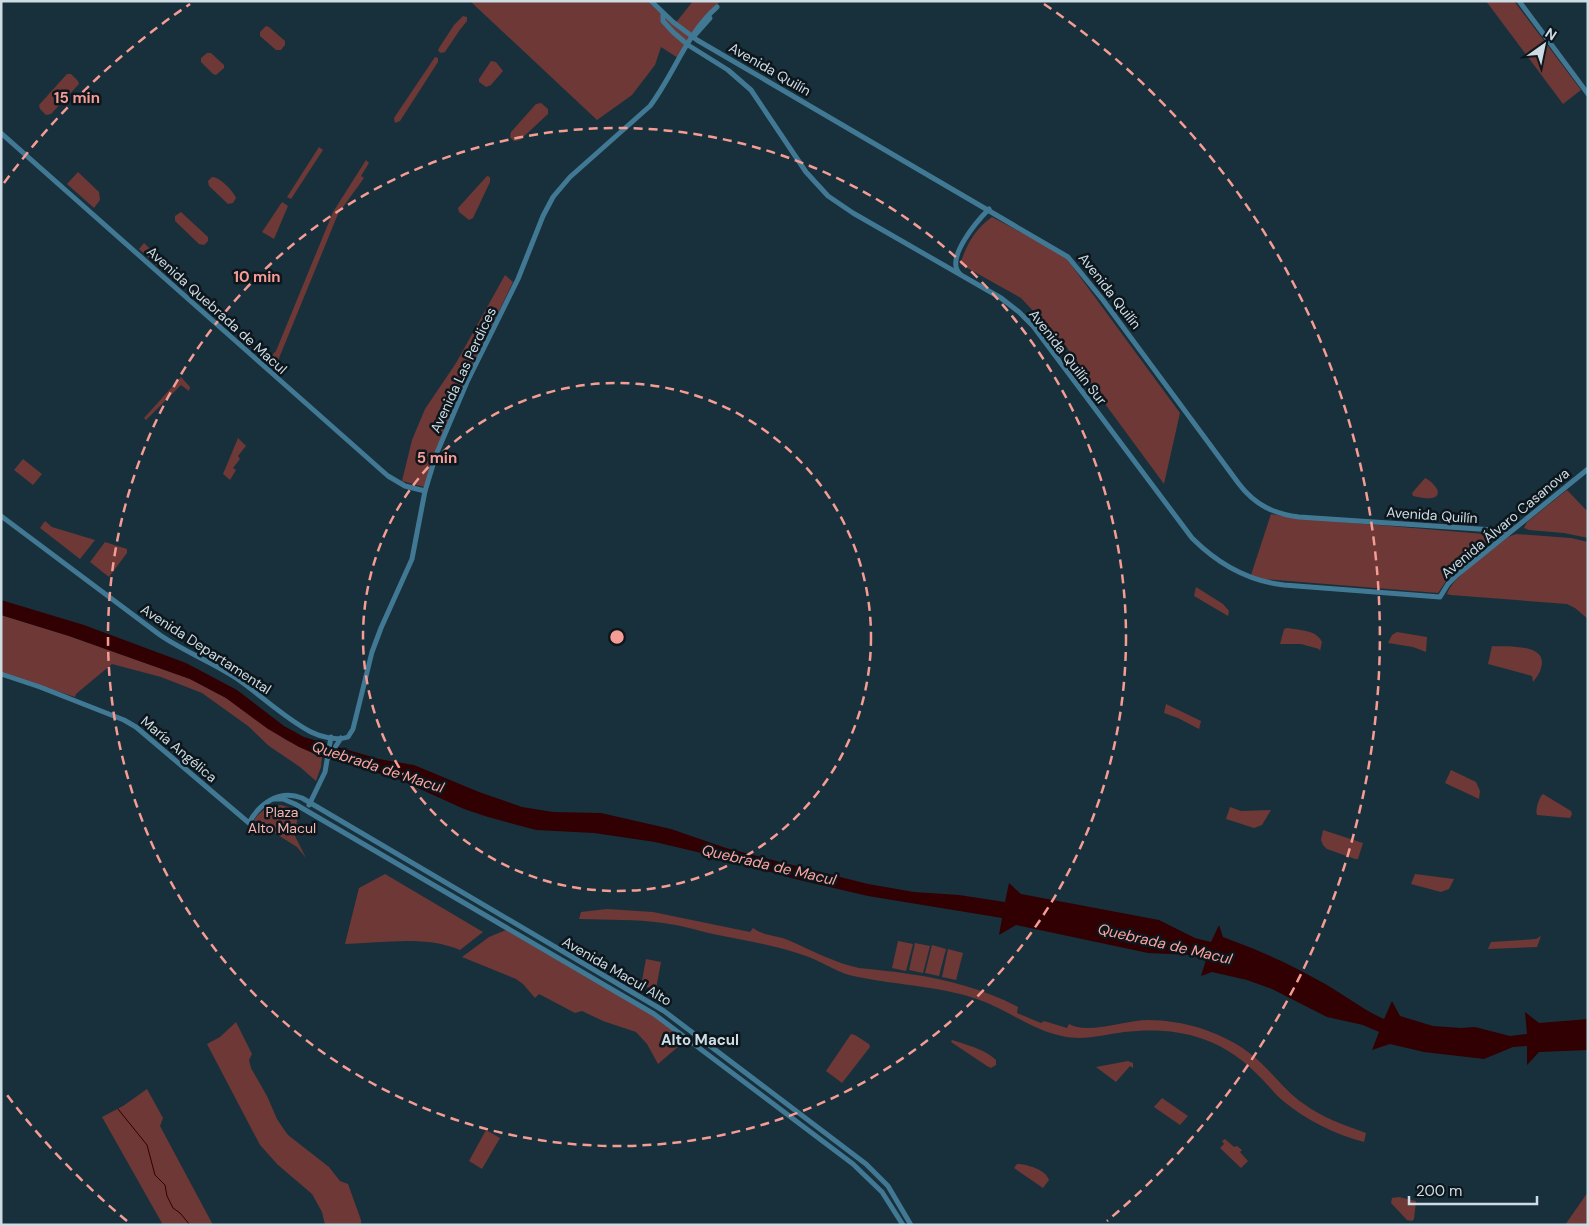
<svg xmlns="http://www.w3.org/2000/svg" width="1589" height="1226" font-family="'DM Sans',sans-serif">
<rect width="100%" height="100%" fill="#18303b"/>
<g fill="#6d3835">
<polygon points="470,1 647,1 674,25 693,1 720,1 678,58 661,47 655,65 632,95 597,120"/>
<polygon points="1486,1 1514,1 1581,90 1563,104"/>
<polygon points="463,16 467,17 467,21 459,31 445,52 441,53 438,51 439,48 454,25"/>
<polygon points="266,26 269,27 285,41 285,45 281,50 276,50 260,36 260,32"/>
<polygon points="207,53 211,53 224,65 224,68 216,75 213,74 201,62 201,58"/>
<polygon points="435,57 438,58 438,62 400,121 395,123 394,118"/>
<polygon points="491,61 496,62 503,71 491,85 486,87 479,82 479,79"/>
<polygon points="67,74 71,74 78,81 79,84 51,114 46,115 40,109 39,105"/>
<polygon points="541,103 548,109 548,114 520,140 514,141 510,137 511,132 536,104"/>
<polygon points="319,147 323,150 291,199 287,197"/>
<polygon points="366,160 369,163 361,176 364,178 338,214 277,363 273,367 266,361 276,351 333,212"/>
<polygon points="78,172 99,192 100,200 94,208 67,184"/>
<polygon points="487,176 490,177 490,182 473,218 469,220 459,212 458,208"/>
<path d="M 212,177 C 220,177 233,191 236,198 L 233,203 L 228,204 L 209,186 L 208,181 Z"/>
<polygon points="282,202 288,206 274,239 262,232"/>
<polygon points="181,212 208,237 208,241 204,245 199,244 175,221 175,216"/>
<path d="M 992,217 L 1064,255 L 1180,413 L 1164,484 L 1097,393 L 1066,346 L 1021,298 L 960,264 C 967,244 975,229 992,217 Z"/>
<polygon points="144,243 176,274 176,282 139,249"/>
<polygon points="505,275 513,282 464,383 424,487 402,481 412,440 425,409 456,363"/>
<polygon points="181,377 190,387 189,391 181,385 146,420 144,418"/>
<polygon points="238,438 246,446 238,456 240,459 233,468 236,470 230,480 223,474"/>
<polygon points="23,459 42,474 33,485 14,470"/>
<path d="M 1425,478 C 1430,480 1444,492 1435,497 C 1430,500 1418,497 1413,496 L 1412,493 Z"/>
<polygon points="1567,490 1588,512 1588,538 1564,533 1529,530 1524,528 1527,522"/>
<polygon points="1271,514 1295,518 1496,535 1448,578 1438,593 1250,578"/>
<polygon points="45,521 52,527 95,540 80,559 40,528"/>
<path d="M 1516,534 L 1571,538 L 1588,542 L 1588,619 L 1575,608 L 1567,604 L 1451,595 L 1447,594 C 1452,577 1493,549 1508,537 Z"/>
<polygon points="105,542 127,549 127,553 109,577 90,562"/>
<polygon points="1196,587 1223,604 1229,611 1228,616 1194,596"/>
<polygon points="1,615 69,636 190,679 226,698 286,740 322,757 321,767 316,781 300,767 269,746 248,726 202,693 161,677 112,664 76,694 75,697 1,673"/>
<path d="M 1287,628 C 1299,630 1317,630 1322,642 L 1320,651 L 1319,649 L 1301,644 L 1280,644 L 1284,629 Z"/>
<polygon points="1397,632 1427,637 1426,652 1413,647 1388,643 1392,635"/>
<path d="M 1492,646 C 1506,647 1549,643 1541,668 C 1540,673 1536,678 1533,682 L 1532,676 L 1488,664 Z"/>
<polygon points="1166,704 1201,721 1199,729 1178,718 1164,713"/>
<polygon points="1451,770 1476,782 1480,791 1479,799 1445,783"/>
<path d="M 1543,794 L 1571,811 L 1572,814 L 1570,818 L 1537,815 C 1535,810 1539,797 1543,794 Z"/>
<path d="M 281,805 L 291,808 L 299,813 L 294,834 L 306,858 L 297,847 L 254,820 C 261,810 269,806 281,805 Z"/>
<polygon points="1230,807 1241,811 1271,810 1262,825 1254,828 1226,819"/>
<polygon points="1323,830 1363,843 1358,859 1355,859 1327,849 1323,845 1321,840"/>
<path d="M 385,874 L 483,932 L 460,950 C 425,935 383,943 345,944 L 359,888 Z"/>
<polygon points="1415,874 1454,879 1449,889 1441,892 1411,884"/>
<path d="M 607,909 L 653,912 L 750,932 L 753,928 C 763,936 776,935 788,940 C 811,950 835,963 859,968 C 876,970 892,971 909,974 C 946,979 984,989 1018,1007 L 1017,1013 L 1041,1023 L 1044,1021 L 1067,1028 L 1069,1024 C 1087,1035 1126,1020 1148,1020 C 1165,1020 1184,1023 1200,1028 C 1217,1034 1234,1041 1248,1052 C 1269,1067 1283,1090 1304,1104 C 1323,1118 1344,1125 1366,1133 L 1364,1142 C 1334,1134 1306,1120 1282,1100 C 1275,1094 1269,1086 1262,1079 C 1245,1061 1226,1047 1203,1039 C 1178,1030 1151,1029 1124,1032 C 1102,1035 1084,1041 1062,1036 C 1031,1030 1007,1009 977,999 C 936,985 891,985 849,975 C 833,970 819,960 803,955 C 774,945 742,940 713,934 C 696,930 680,925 663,923 C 636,919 607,920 579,919 L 581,912 Z"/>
<polygon points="506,930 652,1015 686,1040 658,1064 647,1044 636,1032 603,1021 582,1011 575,1013 539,994 535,998 523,984 516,979 462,957 489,937"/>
<polygon points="1541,936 1537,947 1488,949 1491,942 1536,939"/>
<polygon points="898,941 913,944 906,971 892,968"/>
<polygon points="915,943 930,946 923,973 909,970"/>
<polygon points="932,945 946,949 939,976 925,973"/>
<polygon points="948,949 963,953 956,980 942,977"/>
<polygon points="646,959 661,962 656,989 641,986"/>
<polygon points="236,1022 252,1054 249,1060 251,1068 267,1096 277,1119 283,1128 288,1135 329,1167 340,1181 348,1184 361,1220 361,1225 325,1225 322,1212 312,1194 278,1165 260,1145 207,1044 220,1037"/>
<polygon points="851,1034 855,1035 869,1044 870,1047 842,1083 826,1071"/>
<path d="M 952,1040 C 967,1045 985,1049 996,1060 L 996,1065 L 991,1068 L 987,1066 L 951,1042 Z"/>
<polygon points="1128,1061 1133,1063 1133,1068 1130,1066 1116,1082 1096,1067"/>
<polygon points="147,1089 163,1118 160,1126 213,1225 163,1225 102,1117 123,1106"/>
<polygon points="1162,1098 1188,1116 1180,1125 1154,1107"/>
<polygon points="486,1130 500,1138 482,1169 469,1161"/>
<polygon points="1225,1139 1234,1147 1237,1146 1242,1150 1240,1152 1248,1161 1241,1168 1220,1148 1224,1144 1222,1141"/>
<path d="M 1017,1164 C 1027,1164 1046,1170 1049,1180 L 1043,1188 L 1014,1168 Z"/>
<polygon points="1588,1192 1588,1225 1565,1225"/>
<polygon points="1399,1197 1416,1201 1414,1219 1412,1221 1407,1220 1391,1203 1392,1198"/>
</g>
<path fill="#310002" d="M 1,600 L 84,625 L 186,663 L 237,690 L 284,726 L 304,737 L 379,759 L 414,765 L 479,792 L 522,807 L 553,812 L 601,813 L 671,829 L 726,848 L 868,884 L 914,892 L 959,895 L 1005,902 L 1009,883 L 1021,894 L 1159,920 L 1195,938 L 1211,942 L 1219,925 L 1223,937 C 1256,949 1288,963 1318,980 C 1341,992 1361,1009 1384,1019 L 1392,1001 L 1400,1016 L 1433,1026 L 1461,1028 L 1475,1027 L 1510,1036 L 1527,1034 L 1525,1012 L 1539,1023 L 1588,1019 L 1588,1050 L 1539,1052 L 1527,1065 L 1527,1046 L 1513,1047 L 1484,1059 L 1424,1052 L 1390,1044 L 1372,1050 L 1379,1032 L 1363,1025 L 1327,1017 L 1272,989 L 1247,980 L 1212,972 L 1201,976 L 1206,960 L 1191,955 L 1148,953 L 1016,925 L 999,935 L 1002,918 L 868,896 L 795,879 L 718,857 L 655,842 L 594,833 L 536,830 L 488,817 L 464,809 L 398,779 L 322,757 L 299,747 L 268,729 L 226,698 L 190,679 L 69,636 L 1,615 Z"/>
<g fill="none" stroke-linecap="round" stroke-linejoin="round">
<polyline stroke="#310002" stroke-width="1" points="118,1109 147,1145 155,1175 165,1185 167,1196 173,1208 180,1213 190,1225"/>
<g stroke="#417995" stroke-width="5">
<path d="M 651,1 L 673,22 L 697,40 L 1068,257 L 1103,300 L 1239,484 C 1255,505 1274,514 1299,517 L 1509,531"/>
<polyline points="1519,1 1588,94"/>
<path d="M 663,13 L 663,21 L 673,32 L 688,45 L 728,70 L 751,90 L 806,172 L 828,196 L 853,213 L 1001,298 L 1019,312 L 1033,326 L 1192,538 C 1218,564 1248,581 1284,585 L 1440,597 L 1448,584 L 1457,575 L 1588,469"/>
<polyline points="694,36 710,18"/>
<polyline points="1,133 388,476 405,486 425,491"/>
<path d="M 960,274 C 944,259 978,220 989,209"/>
<path d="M 1,516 L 160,635 C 185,652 212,662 236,678 C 261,695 284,718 311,732 C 321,737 337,741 348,737 L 353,729 L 372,652 L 381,628 L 412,559 L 425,491 L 436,455 L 467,382 L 518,279 L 543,216 L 553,197 L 570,177 L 650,106 C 674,74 687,33 717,7"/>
<path d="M 1,674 L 40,687 L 124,720 L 136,727 L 249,823 C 259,804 279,789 302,798 L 664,1011 L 866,1164 L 888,1186 L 911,1225"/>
<polyline points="329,757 341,738"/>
<polyline points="273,799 283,799 295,804 654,1014 853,1164 882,1192 903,1225"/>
<polyline points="309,805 325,772 331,737"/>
</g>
</g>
<g fill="none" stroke="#f59c95" stroke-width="2.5" stroke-dasharray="9 6">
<circle cx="617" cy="637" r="254"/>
<circle cx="617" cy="637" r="509"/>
<path d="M127 1221A763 763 0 0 1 4 1091M4 183A763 763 0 0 1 190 4M1044 4A763 763 0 0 1 1107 1221"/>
</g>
<g text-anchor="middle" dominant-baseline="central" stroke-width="5" stroke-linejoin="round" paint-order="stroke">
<g font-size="14" fill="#cedce4" stroke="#0c161c">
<text transform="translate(770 69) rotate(30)">Avenida Quilín</text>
<text transform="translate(1110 291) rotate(52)">Avenida Quilín</text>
<text transform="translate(217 310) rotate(42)">Avenida Quebrada de Macul</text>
<text transform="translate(1068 357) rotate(52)">Avenida Quilín Sur</text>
<text transform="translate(463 370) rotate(-65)">Avenida Las Perdices</text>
<text transform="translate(1432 515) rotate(4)">Avenida Quilín</text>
<text transform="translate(1505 523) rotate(-40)">Avenida Álvaro Casanova</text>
<text transform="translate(206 649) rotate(33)">Avenida Departamental</text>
<text transform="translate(179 749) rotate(40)">María Angélica</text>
<text transform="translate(617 971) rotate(30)">Avenida Macul Alto</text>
</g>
<g font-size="14" fill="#f7b3ad" stroke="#0c161c">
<text x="282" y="812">Plaza<tspan x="282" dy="16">Alto Macul</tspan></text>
</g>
<g font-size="15" font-style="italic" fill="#fda49d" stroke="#0c161c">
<text transform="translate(378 767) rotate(18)">Quebrada de Macul</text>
<text transform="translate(769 865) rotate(13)">Quebrada de Macul</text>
<text transform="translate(1165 944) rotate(13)">Quebrada de Macul</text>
</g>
<g font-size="15" font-weight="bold" fill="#cedce4" stroke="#0c161c">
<text x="700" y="1040">Alto Macul</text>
</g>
</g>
<circle cx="617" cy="637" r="8" fill="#f59c95" stroke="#0c161c" stroke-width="2.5"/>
<g font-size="15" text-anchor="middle" font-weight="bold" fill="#f59c95" stroke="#0c161c" stroke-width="5" stroke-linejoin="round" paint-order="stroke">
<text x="77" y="103">15 min</text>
<text x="257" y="282">10 min</text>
<text x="437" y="463">5 min</text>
</g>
<rect width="1589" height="1226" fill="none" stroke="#cedce4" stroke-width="5"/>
<g transform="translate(1544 45) rotate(33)" stroke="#0c161c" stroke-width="4" paint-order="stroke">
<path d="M0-4L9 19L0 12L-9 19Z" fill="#cedce4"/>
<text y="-8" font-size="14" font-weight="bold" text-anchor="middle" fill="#cedce4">N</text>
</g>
<path d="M1409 1196v8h128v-8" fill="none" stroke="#cedce4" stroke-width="2.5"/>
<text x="1416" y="1196" font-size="15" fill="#cedce4" stroke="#0c161c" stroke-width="4" paint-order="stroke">200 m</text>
</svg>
